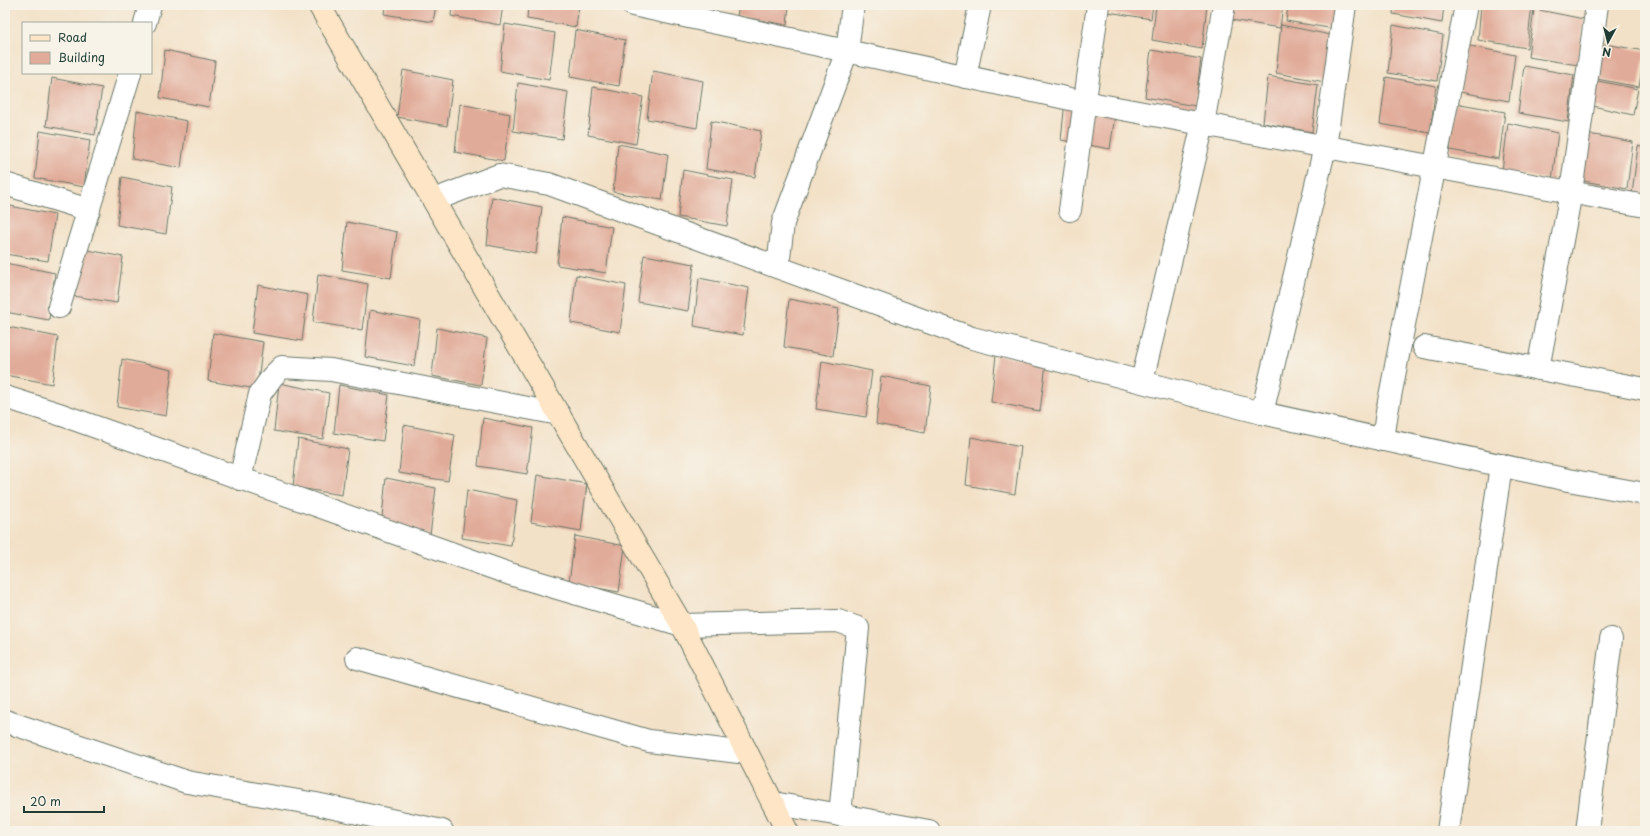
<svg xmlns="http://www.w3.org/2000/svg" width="1650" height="836" font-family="'Playpen Sans',sans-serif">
<rect width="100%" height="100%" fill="#f7f3e8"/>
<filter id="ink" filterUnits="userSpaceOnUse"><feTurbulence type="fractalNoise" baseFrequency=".025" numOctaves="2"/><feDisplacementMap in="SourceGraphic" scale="8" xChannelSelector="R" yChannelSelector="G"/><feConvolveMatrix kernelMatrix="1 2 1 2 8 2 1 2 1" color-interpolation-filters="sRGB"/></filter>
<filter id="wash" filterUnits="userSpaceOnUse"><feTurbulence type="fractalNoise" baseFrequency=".012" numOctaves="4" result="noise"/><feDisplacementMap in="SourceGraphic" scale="16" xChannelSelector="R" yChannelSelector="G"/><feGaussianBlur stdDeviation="0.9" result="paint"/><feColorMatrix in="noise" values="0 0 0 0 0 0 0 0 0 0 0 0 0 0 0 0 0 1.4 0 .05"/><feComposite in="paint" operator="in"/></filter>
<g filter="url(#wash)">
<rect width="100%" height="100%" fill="#f3e1c7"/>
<g id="blocks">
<g fill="#e1ab99">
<polygon points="385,5 436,5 433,22 384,14"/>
<polygon points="452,5 503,5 500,25 451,16"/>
<polygon points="528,5 579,5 576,27 527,19"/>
<polygon points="739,5 789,5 787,25 737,16"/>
<polygon points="1102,5 1153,5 1151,19 1102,11"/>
<polygon points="1156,5 1207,5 1202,49 1152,40"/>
<polygon points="1233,5 1283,5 1280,28 1231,20"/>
<polygon points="1288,5 1338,5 1335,29 1286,21"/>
<polygon points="1394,5 1444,5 1442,23 1393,14"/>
<polygon points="1481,5 1532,5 1527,48 1478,40"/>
<polygon points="1534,9 1584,19 1578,65 1528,57"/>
<polygon points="505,24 555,33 549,80 500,71"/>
<polygon points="1281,25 1331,35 1325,82 1276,73"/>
<polygon points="1393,25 1443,35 1437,81 1388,73"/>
<polygon points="575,30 625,40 619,86 570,77"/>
<polygon points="1599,43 1645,51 1639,87 1592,78"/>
<polygon points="1465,45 1515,55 1509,101 1460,92"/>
<polygon points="165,50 215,61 209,107 160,98"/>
<polygon points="1151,50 1201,59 1195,106 1145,97"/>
<polygon points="1524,66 1574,75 1568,122 1518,113"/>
<polygon points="403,70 453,80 447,126 397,117"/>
<polygon points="653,71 703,81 697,128 647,119"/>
<polygon points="1268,76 1318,85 1312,132 1263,123"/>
<polygon points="1386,77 1436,86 1430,133 1380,124"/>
<polygon points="52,78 102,88 95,135 46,126"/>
<polygon points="1593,80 1638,89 1633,115 1588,105"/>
<polygon points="518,83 568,92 562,139 513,131"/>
<polygon points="593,87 643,97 636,144 588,135"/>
<polygon points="1066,92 1117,102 1110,149 1061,140"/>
<polygon points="1455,103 1505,112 1499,159 1450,150"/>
<polygon points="460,104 510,114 504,161 455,152"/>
<polygon points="137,111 187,121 181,168 132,159"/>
<polygon points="711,121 761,131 755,177 706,169"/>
<polygon points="1508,123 1558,133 1552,180 1502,171"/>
<polygon points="40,131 90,140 84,187 35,178"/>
<polygon points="1583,133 1633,142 1627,189 1578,180"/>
<polygon points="618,144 668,154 662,200 613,192"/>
<polygon points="1638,146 1645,148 1645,196 1632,194"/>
<polygon points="683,170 733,180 727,226 678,217"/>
<polygon points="122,177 172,187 166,234 117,225"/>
<polygon points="492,197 542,207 536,254 487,245"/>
<polygon points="5,205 55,215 48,261 5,254"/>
<polygon points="562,217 612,227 606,273 557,265"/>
<polygon points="347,222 397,232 391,278 342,270"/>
<polygon points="73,247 123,257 117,303 67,295"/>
<polygon points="644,255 694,264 688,311 638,302"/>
<polygon points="5,263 55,273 49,320 5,312"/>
<polygon points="318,274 368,284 362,330 313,322"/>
<polygon points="576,275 626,285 620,332 571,323"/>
<polygon points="699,278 749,288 743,335 694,326"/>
<polygon points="258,285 308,295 302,341 252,333"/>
<polygon points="789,299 839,309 833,356 784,347"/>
<polygon points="370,310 420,320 414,366 365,357"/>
<polygon points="8,327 58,337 52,384 5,375 5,353"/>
<polygon points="437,328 487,338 481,385 432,376"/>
<polygon points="213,333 263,342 257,389 208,381"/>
<polygon points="996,355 1046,364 1040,411 991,402"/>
<polygon points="122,359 172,370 166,416 117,407"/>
<polygon points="822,361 872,371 866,417 816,409"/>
<polygon points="881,376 931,386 925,433 876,424"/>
<polygon points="279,383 329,393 323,439 274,431"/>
<polygon points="339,385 389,395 383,441 334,433"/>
<polygon points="483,418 533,428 527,474 478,466"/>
<polygon points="404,425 455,435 448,481 399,473"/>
<polygon points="971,437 1021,447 1015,494 966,485"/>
<polygon points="298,439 348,449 342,495 293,487"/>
<polygon points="537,475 587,484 581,531 531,522"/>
<polygon points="386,478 436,488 430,535 381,526"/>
<polygon points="467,490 517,500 511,546 462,538"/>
<polygon points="575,536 625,546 619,592 569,583"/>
</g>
</g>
</g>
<g filter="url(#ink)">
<use href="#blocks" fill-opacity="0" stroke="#697667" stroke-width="1"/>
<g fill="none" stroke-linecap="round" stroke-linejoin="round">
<g stroke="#697667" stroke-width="24">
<g id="street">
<polyline points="633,5 1084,102 1645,206"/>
<polyline points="145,23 150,5"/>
<polyline points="965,77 980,5"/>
<polyline points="5,184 89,210"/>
<polyline points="434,200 499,175 549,184 972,338 1262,413 1568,480 1645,494"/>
<polyline points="1070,210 1098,5"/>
<polyline points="778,267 783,223 847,51 853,5"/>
<polyline points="59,307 130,73"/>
<polyline points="1424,347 1645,389"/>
<polyline points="1538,369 1571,192 1597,5"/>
<polyline points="1142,381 1203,124 1224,5"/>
<polyline points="5,397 62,415 510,574 682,625 838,621 858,628 840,815"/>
<polyline points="1262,413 1325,147 1345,5"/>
<polyline points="1383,440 1387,412 1466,5"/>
<polyline points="240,479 260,394 272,377 282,367 331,370 559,414"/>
<polyline points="357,658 649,741 747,753"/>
<polyline points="5,721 187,782 316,804 442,831"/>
<polyline points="773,803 929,831"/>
<polyline points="1448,831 1501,465"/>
<polyline points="1587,831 1611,639"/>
</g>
</g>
<g stroke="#697667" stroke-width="24">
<polyline id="secondary" points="319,5 682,625 787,831"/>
</g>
<use href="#street" stroke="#fff" stroke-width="22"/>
<use href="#secondary" stroke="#fde5c5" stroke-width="22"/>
</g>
</g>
<rect width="1650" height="836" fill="none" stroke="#f7f3e8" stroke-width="20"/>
<rect x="22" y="22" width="130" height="52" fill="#f7f3e8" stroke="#a1aaa0"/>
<rect x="30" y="35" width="20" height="6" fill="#fde5c5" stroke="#a1aaa0"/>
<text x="58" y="42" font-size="12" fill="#1f3d34">Road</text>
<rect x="30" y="52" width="20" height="12" fill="#e1ab99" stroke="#a1aaa0"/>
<text x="58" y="62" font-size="12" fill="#1f3d34">Building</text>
<g transform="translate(1608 42) rotate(187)" stroke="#f7f3e8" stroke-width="3" paint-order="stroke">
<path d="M0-3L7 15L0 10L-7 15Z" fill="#1f3d34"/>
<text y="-6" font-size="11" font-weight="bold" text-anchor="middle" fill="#1f3d34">N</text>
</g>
<path d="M24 806v6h80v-6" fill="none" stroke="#1f3d34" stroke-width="2"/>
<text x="30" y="806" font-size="12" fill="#1f3d34" stroke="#f7f3e8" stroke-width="3" paint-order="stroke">20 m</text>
</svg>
